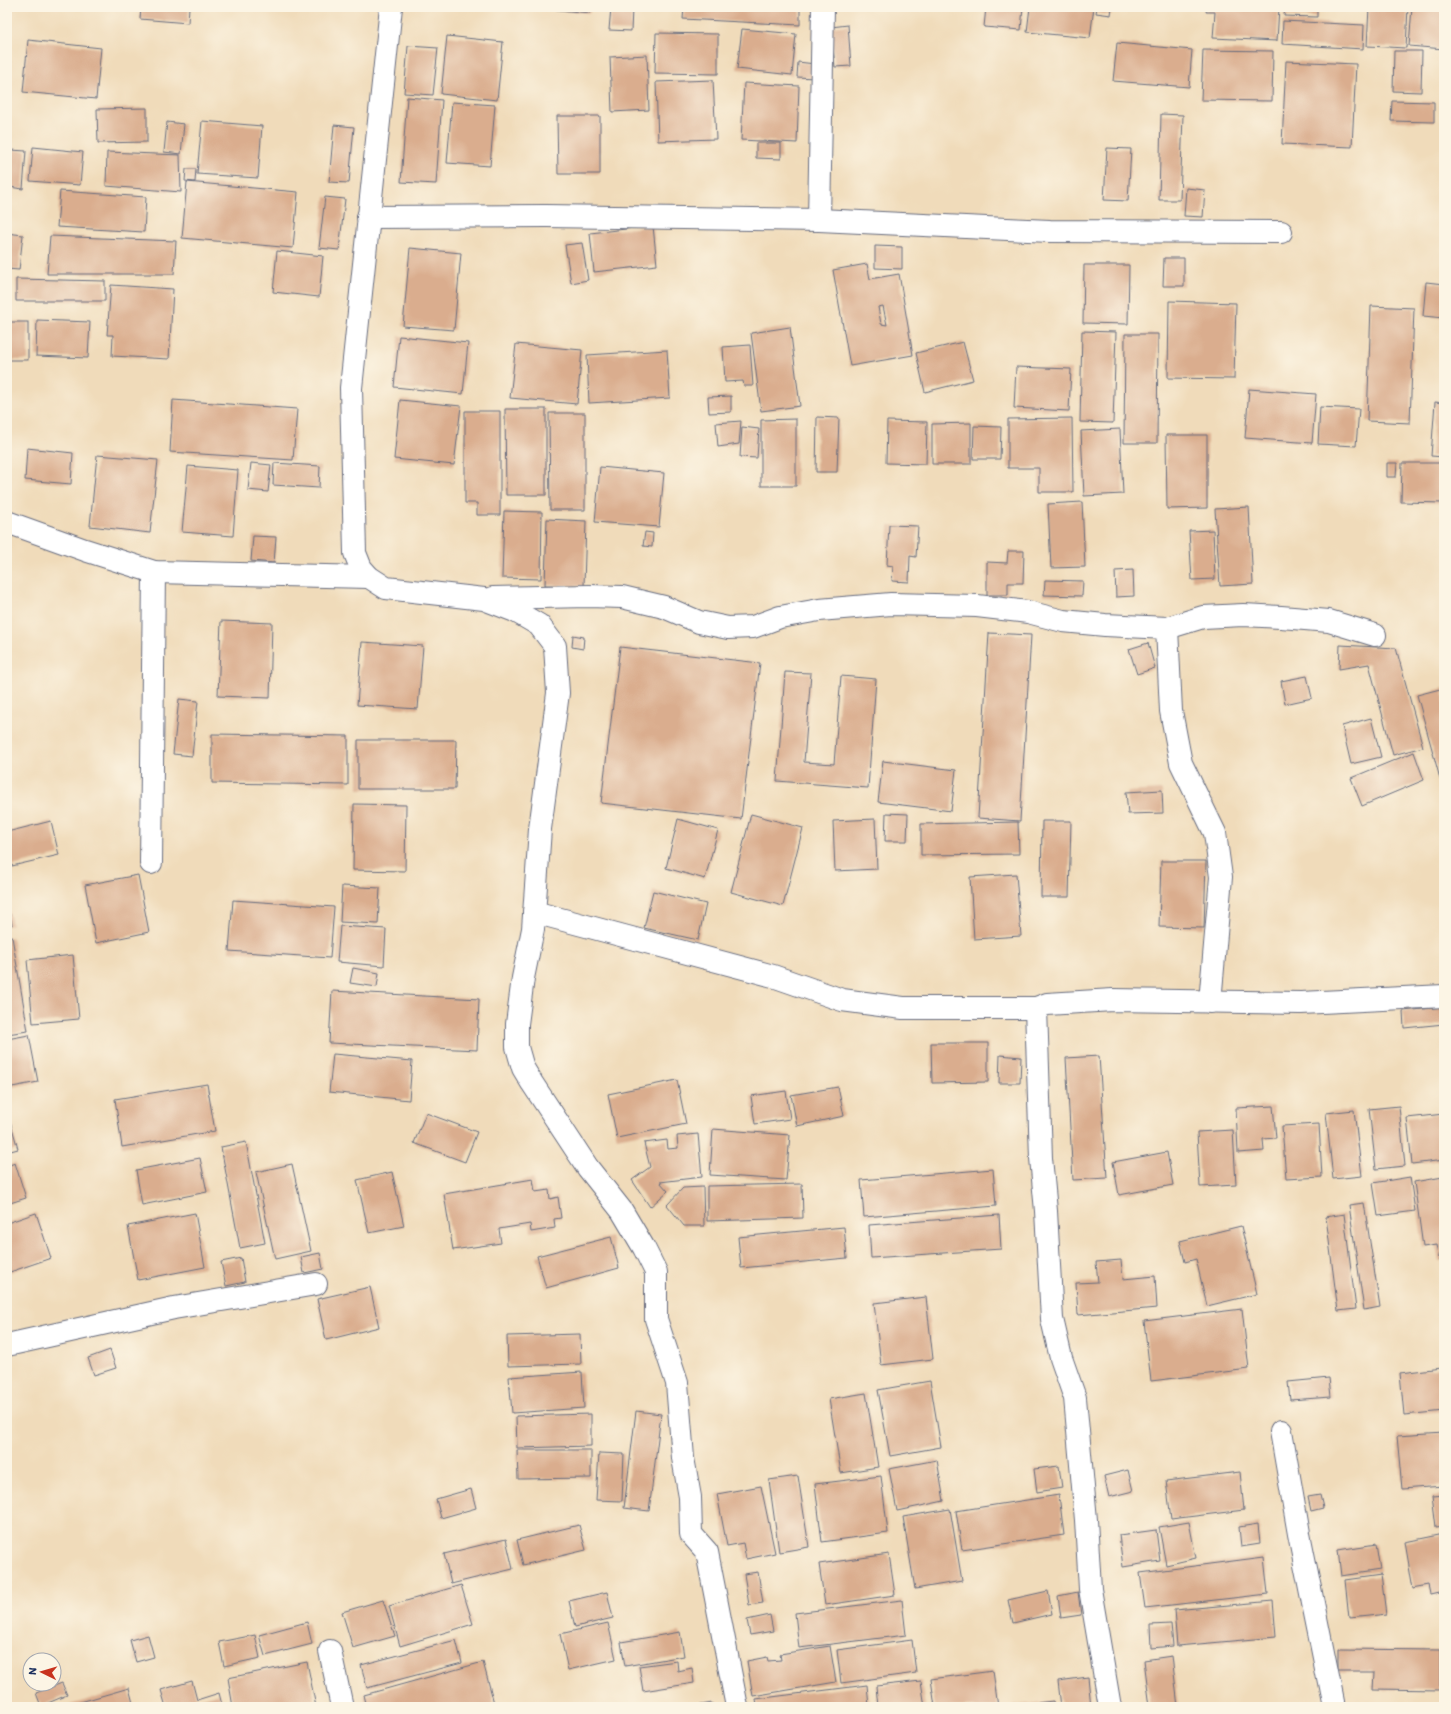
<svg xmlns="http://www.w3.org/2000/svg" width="1451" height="1714" font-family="Itim,sans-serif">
<rect width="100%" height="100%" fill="#fcf5e5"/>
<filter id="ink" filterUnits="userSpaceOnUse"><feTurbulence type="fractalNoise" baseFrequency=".025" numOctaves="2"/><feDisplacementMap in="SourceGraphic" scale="8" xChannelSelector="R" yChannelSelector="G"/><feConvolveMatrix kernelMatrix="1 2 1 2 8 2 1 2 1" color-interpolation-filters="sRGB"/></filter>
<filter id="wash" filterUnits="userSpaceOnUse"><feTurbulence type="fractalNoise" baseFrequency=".012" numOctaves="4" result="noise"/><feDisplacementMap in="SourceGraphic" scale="16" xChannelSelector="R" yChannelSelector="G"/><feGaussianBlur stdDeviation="0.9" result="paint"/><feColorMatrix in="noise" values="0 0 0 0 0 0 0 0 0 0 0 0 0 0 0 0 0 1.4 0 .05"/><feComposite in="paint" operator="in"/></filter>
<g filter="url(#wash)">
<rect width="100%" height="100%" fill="#f0dbba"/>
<g id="blocks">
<g fill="#daad8e" fill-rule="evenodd">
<polygon points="141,7 189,7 188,23 140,19"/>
<polygon points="529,7 590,7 590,13"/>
<polygon points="611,7 632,9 631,31 609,30"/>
<polygon points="684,7 800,7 800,25 683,19"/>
<polygon points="986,7 1023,7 1021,30 984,27"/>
<polygon points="1030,7 1094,7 1090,38 1027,32"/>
<polygon points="1097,7 1112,7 1111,15 1096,13"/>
<polygon points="1207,7 1279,7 1277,41 1213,38 1215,12 1206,12"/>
<polygon points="1285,7 1317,7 1317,17 1284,16"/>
<polygon points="1369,7 1408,7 1406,48 1367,46"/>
<polygon points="1412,7 1444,7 1444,49 1409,46"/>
<polygon points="1283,21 1364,25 1363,49 1282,44"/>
<polygon points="848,25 851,66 835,67 831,27"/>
<polygon points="742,29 796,34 792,75 737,69"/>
<polygon points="656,33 718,34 718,74 655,73"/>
<polygon points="447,36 503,42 497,100 441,94"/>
<polygon points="28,40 101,48 96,99 23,92"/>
<polygon points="1117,43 1192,50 1189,87 1113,81"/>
<polygon points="408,46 438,48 433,95 404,93"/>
<polygon points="1203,50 1273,51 1272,101 1201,100"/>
<polygon points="1394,51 1422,51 1421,92 1393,91"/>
<polygon points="647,55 649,110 612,112 610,57"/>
<polygon points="1286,61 1356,64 1352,147 1282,144"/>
<polygon points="798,62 815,64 814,78 797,77"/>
<polygon points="713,80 716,139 658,141 656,82"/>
<polygon points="744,83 799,86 797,143 741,140"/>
<polygon points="407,97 442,100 436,184 401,182"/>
<polygon points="1392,101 1434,102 1434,122 1391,121"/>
<polygon points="452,102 495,105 490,166 447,163"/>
<polygon points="147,108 147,142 98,143 97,109"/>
<polygon points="1161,114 1183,115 1180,200 1159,200"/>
<polygon points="557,116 600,116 600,174 558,174"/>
<polygon points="202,121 262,126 258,178 197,174"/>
<polygon points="167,122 184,124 181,154 164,152"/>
<polygon points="334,125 354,127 349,183 329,182"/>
<polygon points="756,143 781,143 781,159 756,158"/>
<polygon points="33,147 83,152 80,185 30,181"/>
<polygon points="1107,148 1131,149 1128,201 1104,200"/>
<polygon points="11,150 26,151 23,189 9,187"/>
<polygon points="107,152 180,155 181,192 106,186"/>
<polygon points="186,169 196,169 195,182 185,181"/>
<polygon points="187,182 298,192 293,248 182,238"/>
<polygon points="1186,188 1205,190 1203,217 1184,216"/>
<polygon points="60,191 146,197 144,232 57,227"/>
<polygon points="325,197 345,199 339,250 319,248"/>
<polygon points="653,226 657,265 594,272 590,233"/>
<polygon points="7,233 23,235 19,270 7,269"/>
<polygon points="50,236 176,241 174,274 47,274"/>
<polygon points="582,243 588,280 571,283 565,245"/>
<polygon points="875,246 902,247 902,269 875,268"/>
<polygon points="410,248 461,253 454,330 403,326"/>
<polygon points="277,251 323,256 319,297 273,292"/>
<polygon points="1164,258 1184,258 1184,286 1163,286"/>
<path d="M 867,264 L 870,279 L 899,274 L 913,355 L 850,366 L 833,270 ZM 883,306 L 887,325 L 881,324 L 878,307 Z"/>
<polygon points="1084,265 1129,265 1128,324 1083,323"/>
<polygon points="16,279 105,281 105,301 16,301"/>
<polygon points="1426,282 1444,284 1444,318 1423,316"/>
<polygon points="111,285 173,289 169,359 112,356 113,335 107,335"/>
<polygon points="1169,301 1236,303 1234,379 1168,378"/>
<polygon points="1371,306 1414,308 1410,423 1367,421"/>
<polygon points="37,320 90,322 88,358 36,356"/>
<rect x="7" y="322" width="21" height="38"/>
<polygon points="790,327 800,406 761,411 751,333"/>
<polygon points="1082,331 1116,332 1113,423 1080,422"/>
<polygon points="1125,334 1158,334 1157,443 1124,443"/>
<polygon points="399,336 468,343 463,394 394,387"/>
<polygon points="963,342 973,380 925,392 916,353"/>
<polygon points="516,344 582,350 577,404 510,398"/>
<polygon points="750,345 753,386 744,386 743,381 725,382 723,347"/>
<polygon points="667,350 670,398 589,403 587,355"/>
<polygon points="1016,367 1071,369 1069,411 1014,408"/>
<polygon points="1249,389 1316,394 1312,443 1245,438"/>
<polygon points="731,396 731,412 709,413 708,397"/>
<polygon points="173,400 297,409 293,460 170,452"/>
<polygon points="400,400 461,406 454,465 394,459"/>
<polygon points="1435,402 1444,403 1444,457 1431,456"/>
<polygon points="1320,407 1359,409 1356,446 1318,444"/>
<polygon points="505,409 546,409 546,495 506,495"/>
<polygon points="465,411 500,411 500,515 477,515 477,503 465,503"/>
<polygon points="549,413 585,413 585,510 550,510"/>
<polygon points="817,417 839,418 837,472 816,472"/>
<polygon points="1072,418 1073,492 1039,492 1039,468 1008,468 1008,419"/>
<polygon points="796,419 796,486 761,486 761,420"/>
<polygon points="741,421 739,444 718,447 716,423"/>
<polygon points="887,421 927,422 926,464 886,463"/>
<polygon points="971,423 971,464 932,464 932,424"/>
<polygon points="974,426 1001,427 1000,459 973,459"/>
<polygon points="742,427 759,429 757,458 740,457"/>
<polygon points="1120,429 1123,494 1084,496 1081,431"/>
<polygon points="1166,435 1207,435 1207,508 1167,509"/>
<polygon points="27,448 73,453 71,484 25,480"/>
<polygon points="97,455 158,460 150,533 90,526"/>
<polygon points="251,463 271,465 268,492 248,490"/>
<polygon points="274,463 320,466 319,488 273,485"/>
<polygon points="1387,463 1397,463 1396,477 1387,477"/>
<polygon points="1402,463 1444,463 1444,503 1401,502"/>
<polygon points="188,466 238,470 233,536 182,532"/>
<polygon points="600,467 664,473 659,527 595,522"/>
<polygon points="1082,502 1085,567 1051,568 1048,504"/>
<polygon points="1249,507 1253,584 1220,586 1215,509"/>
<polygon points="504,511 542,512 541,579 502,578"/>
<polygon points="547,519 586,521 584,586 545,585"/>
<polygon points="889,525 918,526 916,557 910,556 909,582 892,581 893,566 887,565"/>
<polygon points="1213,530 1215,579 1192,580 1189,531"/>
<polygon points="645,532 653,533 652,547 643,546"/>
<polygon points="253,536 276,537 274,563 251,561"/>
<polygon points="1008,551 1024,551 1023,583 1008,583 1008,595 987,595 987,562 1007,563"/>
<polygon points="1133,570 1134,596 1116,597 1115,571"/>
<polygon points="1045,580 1083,581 1082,596 1044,595"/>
<polygon points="221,621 272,623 270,698 218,696"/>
<polygon points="989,633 1031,635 1020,821 978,818"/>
<polygon points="573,635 584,637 583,649 572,647"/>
<polygon points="362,642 423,646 418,709 357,705"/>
<polygon points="1148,643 1155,668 1137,674 1129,649"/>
<polygon points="1340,645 1396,648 1423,747 1393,755 1369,664 1339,669"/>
<polygon points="620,647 760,663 741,819 601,803"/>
<polygon points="785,672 811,673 804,762 834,764 841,676 876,679 868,788 777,781"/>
<polygon points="1307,676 1312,698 1285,704 1281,681"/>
<polygon points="1444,688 1444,793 1417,695"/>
<polygon points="179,699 198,701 192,756 173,754"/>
<polygon points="1371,718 1381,757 1351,764 1342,726"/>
<polygon points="212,734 348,736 348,785 212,783"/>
<polygon points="358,740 456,740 455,789 358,789"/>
<polygon points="1414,752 1424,780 1362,806 1351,778"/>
<polygon points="883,761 956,770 951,811 878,802"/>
<polygon points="1162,790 1163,813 1128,814 1126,792"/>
<polygon points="354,804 406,805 405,871 353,870"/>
<polygon points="886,813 908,814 907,841 885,841"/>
<polygon points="751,814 803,828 783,906 731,892"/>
<polygon points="678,819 718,830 705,879 666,868"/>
<polygon points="875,819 877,869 835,871 833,821"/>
<polygon points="51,821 59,855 12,866 7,844 7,832"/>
<polygon points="1042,821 1071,821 1069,897 1041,897"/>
<polygon points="1018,822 1019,854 921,855 921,824"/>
<polygon points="1161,861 1206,861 1204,928 1159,927"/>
<polygon points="1016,874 1021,936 974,939 970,877"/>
<polygon points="138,875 149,932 96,943 85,885"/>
<polygon points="342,886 380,888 378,924 340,922"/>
<polygon points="653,891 706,904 698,940 644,928"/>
<polygon points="233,900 334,907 330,958 229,951"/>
<polygon points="7,902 12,925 7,926"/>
<polygon points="340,926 386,929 384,966 337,962"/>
<polygon points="12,937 28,1031 7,1034 7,938"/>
<polygon points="73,955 79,1019 33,1023 27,960"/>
<polygon points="353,968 379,973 377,987 350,983"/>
<polygon points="332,991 479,999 477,1050 329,1043"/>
<polygon points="1444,1007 1444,1024 1404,1028 1403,1011"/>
<polygon points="29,1035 38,1082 7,1088 7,1039"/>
<polygon points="931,1043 988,1043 988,1082 932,1083"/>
<polygon points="333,1054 412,1061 409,1100 329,1092"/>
<polygon points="1000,1055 1021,1057 1020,1083 999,1083"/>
<polygon points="1099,1056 1107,1178 1073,1180 1066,1058"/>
<polygon points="677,1080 686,1124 617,1138 608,1094"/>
<polygon points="207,1084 215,1131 122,1147 115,1099"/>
<polygon points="838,1087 844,1116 797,1126 791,1095"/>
<polygon points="786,1091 790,1119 755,1124 751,1096"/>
<polygon points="1273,1106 1276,1138 1263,1139 1264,1151 1238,1153 1236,1108"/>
<polygon points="1399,1106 1405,1166 1376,1169 1369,1109"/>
<polygon points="7,1110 18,1149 7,1152"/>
<polygon points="1354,1110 1362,1176 1333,1179 1326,1113"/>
<polygon points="426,1113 477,1132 465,1162 414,1143"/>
<polygon points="1444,1114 1444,1160 1412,1164 1407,1118"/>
<polygon points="1319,1124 1322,1177 1286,1179 1282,1126"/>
<polygon points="713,1129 790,1135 786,1180 710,1175"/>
<polygon points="1233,1130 1236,1185 1200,1187 1197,1132"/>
<polygon points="698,1134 702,1177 660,1182 668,1191 650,1207 632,1180 650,1167 644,1143 667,1140 668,1149 678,1148 677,1136"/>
<polygon points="246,1142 265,1243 240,1248 221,1147"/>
<polygon points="1167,1152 1173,1185 1119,1195 1113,1162"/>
<polygon points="200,1158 207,1192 142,1205 136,1170"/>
<polygon points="15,1163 26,1198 7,1204 7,1166"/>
<polygon points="292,1164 311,1251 275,1259 256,1172"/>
<polygon points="993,1169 996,1206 864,1217 861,1180"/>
<polygon points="392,1172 404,1226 369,1233 357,1180"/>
<polygon points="1410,1177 1415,1211 1378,1216 1373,1183"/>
<polygon points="1443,1177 1444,1260 1439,1261 1436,1245 1423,1247 1414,1182"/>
<polygon points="533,1179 535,1192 549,1190 550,1199 558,1197 561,1218 554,1219 555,1228 531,1232 530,1224 499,1229 501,1243 453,1250 444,1194"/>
<polygon points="802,1184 803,1218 707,1221 707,1186"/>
<polygon points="703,1187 704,1226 684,1226 667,1205 683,1188"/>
<polygon points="1364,1203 1380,1307 1364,1310 1349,1205"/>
<polygon points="36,1213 51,1258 7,1273 7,1223"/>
<polygon points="195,1213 205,1267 138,1280 128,1226"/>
<polygon points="1344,1214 1356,1309 1338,1311 1326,1217"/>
<polygon points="999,1215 1001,1249 871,1258 869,1225"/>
<polygon points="1241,1226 1257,1294 1207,1306 1196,1259 1185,1262 1180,1241"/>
<polygon points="844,1227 847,1258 741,1268 738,1237"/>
<polygon points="611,1237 619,1268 546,1288 537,1256"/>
<polygon points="320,1253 323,1269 304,1273 301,1257"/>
<polygon points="241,1258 245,1282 226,1286 221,1262"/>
<polygon points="1121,1260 1123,1279 1155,1276 1157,1308 1078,1315 1076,1283 1098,1282 1096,1262"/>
<polygon points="370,1287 379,1327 326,1340 317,1299"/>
<polygon points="926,1297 933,1359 881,1365 874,1303"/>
<polygon points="1242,1309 1249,1369 1151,1381 1144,1321"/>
<polygon points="580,1334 581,1364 508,1366 507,1336"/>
<polygon points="110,1350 116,1368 94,1375 88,1358"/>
<polygon points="1441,1368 1444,1411 1404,1415 1400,1373"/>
<polygon points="582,1372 584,1408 512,1413 509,1377"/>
<polygon points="1329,1378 1331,1397 1290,1400 1288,1382"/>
<polygon points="930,1381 941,1447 890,1456 878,1390"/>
<polygon points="866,1393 878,1467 841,1473 829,1399"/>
<polygon points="636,1411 661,1414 649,1511 624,1508"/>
<polygon points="591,1414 591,1446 517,1448 516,1416"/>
<polygon points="1444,1433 1444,1486 1402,1489 1397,1436"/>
<polygon points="517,1450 591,1450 591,1478 518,1479"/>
<polygon points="599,1453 624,1454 622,1501 596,1500"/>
<polygon points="937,1460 944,1501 897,1511 889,1469"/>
<polygon points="1059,1466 1062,1488 1037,1492 1034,1469"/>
<polygon points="1128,1470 1133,1491 1109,1497 1104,1476"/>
<polygon points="1240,1472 1244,1510 1171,1519 1166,1481"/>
<polygon points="798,1476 809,1547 779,1552 769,1480"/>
<polygon points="881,1476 888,1533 822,1542 815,1484"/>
<polygon points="761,1486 775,1553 746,1559 743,1543 727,1546 717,1494"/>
<polygon points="471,1489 476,1508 441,1518 436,1499"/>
<polygon points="1059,1495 1064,1535 962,1550 956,1511"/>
<polygon points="1320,1495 1323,1508 1311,1511 1308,1497"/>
<polygon points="1444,1495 1444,1527 1436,1528 1432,1496"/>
<polygon points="950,1509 962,1581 915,1589 903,1517"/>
<polygon points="1189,1522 1196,1558 1166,1565 1159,1527"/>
<polygon points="1258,1524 1260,1544 1241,1547 1239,1527"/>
<polygon points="579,1525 586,1550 523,1565 517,1540"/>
<polygon points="1156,1530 1160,1561 1123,1567 1119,1535"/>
<polygon points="1444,1534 1444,1592 1431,1595 1429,1586 1413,1589 1405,1542"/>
<polygon points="506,1539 513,1569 451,1584 444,1554"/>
<polygon points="1376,1544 1380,1570 1341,1576 1338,1550"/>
<polygon points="889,1554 895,1595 825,1605 819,1564"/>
<polygon points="1264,1557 1268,1594 1145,1608 1140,1573"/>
<polygon points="758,1572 763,1603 749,1605 744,1574"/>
<polygon points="1381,1575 1386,1614 1349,1618 1345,1580"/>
<polygon points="461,1585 473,1624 400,1646 389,1606"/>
<polygon points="1048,1591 1052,1614 1013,1623 1008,1600"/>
<polygon points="607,1592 613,1618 575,1627 569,1601"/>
<polygon points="1078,1592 1081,1615 1061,1618 1058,1596"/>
<polygon points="383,1600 395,1636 353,1648 342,1612"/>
<polygon points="902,1600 906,1635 799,1648 795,1613"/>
<polygon points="1273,1601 1276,1637 1177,1646 1174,1610"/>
<polygon points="770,1615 773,1631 750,1635 747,1620"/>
<polygon points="307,1622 312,1644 265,1656 259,1635"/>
<polygon points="608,1623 616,1659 568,1670 560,1634"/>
<polygon points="1171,1624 1173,1646 1151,1648 1150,1625"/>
<polygon points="680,1632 684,1656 625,1666 621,1642"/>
<polygon points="148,1635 154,1657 136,1662 130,1640"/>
<polygon points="255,1635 260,1658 224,1666 219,1642"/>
<polygon points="456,1640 462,1663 367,1688 361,1665"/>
<polygon points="912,1640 916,1673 841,1683 837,1650"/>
<polygon points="830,1646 836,1682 753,1696 747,1661 767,1657 768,1661 781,1660 780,1654"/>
<polygon points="1338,1649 1440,1650 1440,1690 1372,1689 1373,1671 1338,1671"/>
<polygon points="1172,1656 1178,1707 1150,1707 1144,1660"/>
<polygon points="677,1661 678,1671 692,1668 694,1683 643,1691 639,1666"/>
<polygon points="307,1662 316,1707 233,1707 228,1678"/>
<polygon points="483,1662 495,1707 367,1707 364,1695"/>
<polygon points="993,1671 998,1707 935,1707 931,1679"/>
<polygon points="1088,1677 1091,1707 1061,1707 1058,1681"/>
<polygon points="192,1681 197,1700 219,1693 222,1705 215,1707 166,1707 161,1690"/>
<polygon points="921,1681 925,1707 878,1707 876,1686"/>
<polygon points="62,1683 67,1695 41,1706 36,1693"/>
<polygon points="867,1685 869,1707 757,1707 756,1699"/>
<polygon points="129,1688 134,1707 71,1707 70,1705"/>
<polygon points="1053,1701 1054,1707 1010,1707 1010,1706"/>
<polygon points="712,1703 712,1707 696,1707 696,1706"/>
</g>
</g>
</g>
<g filter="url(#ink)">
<use href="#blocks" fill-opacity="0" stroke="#666b7e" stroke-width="1"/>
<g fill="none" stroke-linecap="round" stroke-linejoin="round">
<g stroke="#666b7e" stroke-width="24">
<g id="minor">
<polyline points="391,7 351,388 355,553 361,568 369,577 386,588 484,599 515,611 539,625 555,646 558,693 540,829 533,929 523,978 517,1024 517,1047 523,1068 532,1083 588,1168 622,1211 644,1248 656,1272 656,1319 677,1383 683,1458 690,1497 691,1534 707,1552 737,1707"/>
<polyline points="368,217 546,216 819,220 1050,231 1281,232"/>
<polyline points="819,220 823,7"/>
<polyline points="7,522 85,550 154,572 369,577"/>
<polyline points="493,598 589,596 622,597 664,607 699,622 728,628 753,627 780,617 819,610 891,604 977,606 1028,612 1063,621 1105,625 1167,628 1203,617 1243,615 1281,617 1329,621 1375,635"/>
<polyline points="1167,628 1171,711 1181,763 1215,833 1221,877 1210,1002"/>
<polyline points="151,863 154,572"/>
<polyline points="534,912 773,976 842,1000 903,1008 1036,1008 1047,1004 1113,1000 1301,1003 1444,996"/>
<polyline points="1036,1008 1041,1158 1046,1211 1052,1319 1061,1358 1075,1398 1086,1520 1090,1589 1110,1707"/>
<polyline points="7,1345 174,1308 316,1284"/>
<polyline points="1281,1431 1299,1534 1334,1707"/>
<polyline points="330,1651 342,1707"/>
</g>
</g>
<use href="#minor" stroke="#fff" stroke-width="22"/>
</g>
</g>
<rect width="1451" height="1714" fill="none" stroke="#fcf5e5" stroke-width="24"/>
<g transform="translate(42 1672) rotate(275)"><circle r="19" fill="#fcf5e5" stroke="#a2a6af"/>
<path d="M0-3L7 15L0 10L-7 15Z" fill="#c8321e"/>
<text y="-6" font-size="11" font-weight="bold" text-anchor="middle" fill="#1b2f5e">N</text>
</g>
</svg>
